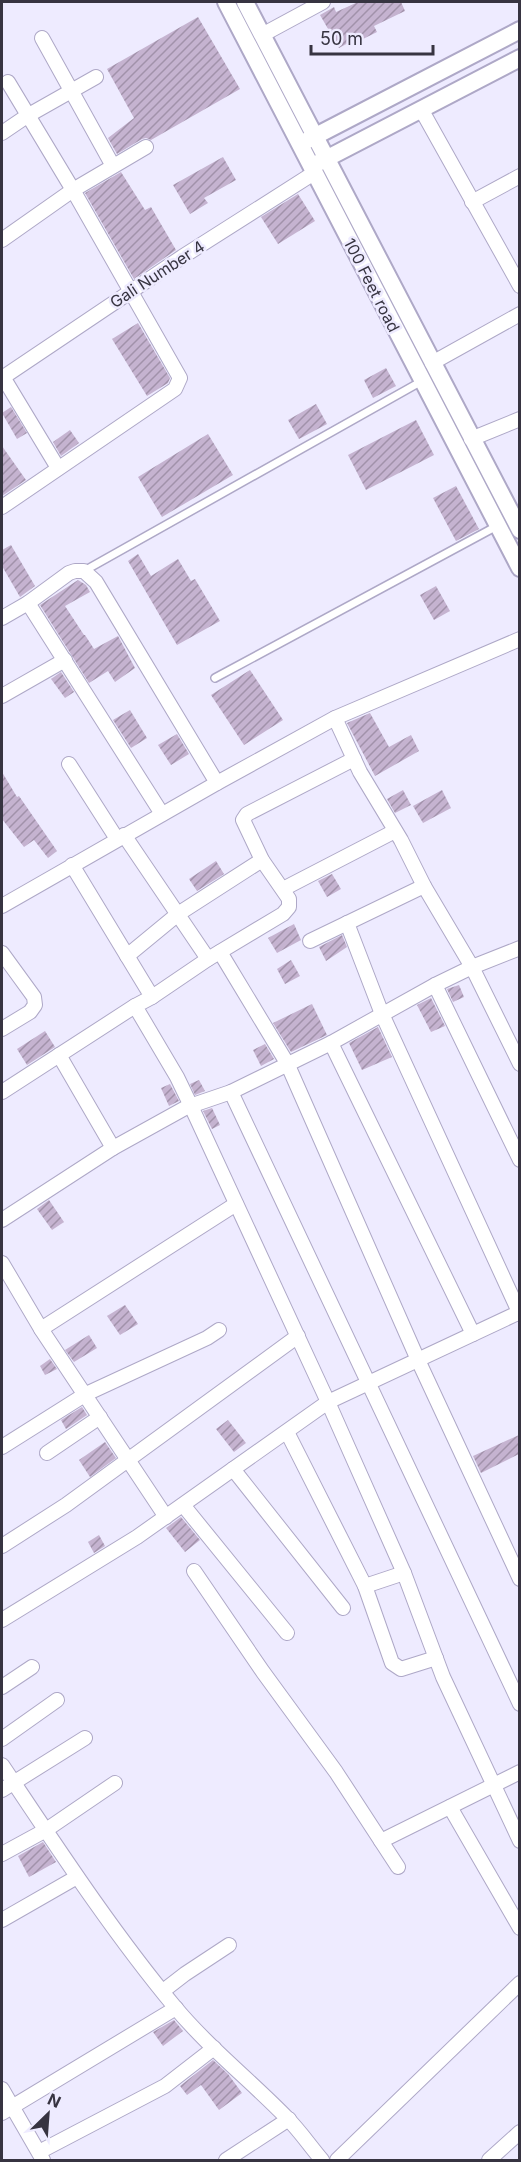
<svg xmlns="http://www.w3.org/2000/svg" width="521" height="2162" font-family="Inter,sans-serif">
<defs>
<pattern id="building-hatch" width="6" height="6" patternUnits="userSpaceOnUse" patternTransform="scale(1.5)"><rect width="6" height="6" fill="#c5b3d0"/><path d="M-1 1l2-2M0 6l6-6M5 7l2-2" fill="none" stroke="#a192aa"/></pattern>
</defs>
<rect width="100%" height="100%" fill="#eeebff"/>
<g fill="url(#building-hatch)">
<polygon points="358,2 401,2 405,11 374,26 377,32 363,39 361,36 339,48 320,15 334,7 336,12"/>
<polygon points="198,17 240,89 151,140 146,138 142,139 117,154 108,138 134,118 107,69"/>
<polygon points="223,157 236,180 204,198 208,203 190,214 173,185"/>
<polygon points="121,172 145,210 151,207 176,250 134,279 85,193"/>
<polygon points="298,194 315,221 278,244 261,217"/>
<polygon points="138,323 170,378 168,383 147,396 112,339"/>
<polygon points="386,368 396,386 373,398 364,380"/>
<polygon points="316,404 327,424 299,439 288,420"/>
<polygon points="11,407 27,433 17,439 2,413"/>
<polygon points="416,420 434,455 366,490 348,455"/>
<polygon points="70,430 79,443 61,456 53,442"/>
<polygon points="208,434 233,475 162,517 138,477"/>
<polygon points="2,446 26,480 2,496"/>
<polygon points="456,486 479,529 456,541 433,498"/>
<polygon points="11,545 35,586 20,597 2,566 2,550"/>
<polygon points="138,554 151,576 178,559 191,581 195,579 220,621 177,645 128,561"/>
<polygon points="78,580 86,585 90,592 65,606 84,635 85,635 94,649 118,636 135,668 115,682 108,671 89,683 40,605"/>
<polygon points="436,586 450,611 434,620 420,595"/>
<polygon points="250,670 283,720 244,745 211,695"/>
<polygon points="61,672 74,692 65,698 51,679"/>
<polygon points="130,710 147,738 131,748 113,720"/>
<polygon points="370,713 389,747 411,735 419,751 375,776 347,723"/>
<polygon points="177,734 189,754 171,765 158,745"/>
<polygon points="2,772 17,797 19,796 57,851 48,858 34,840 24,847 2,819"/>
<polygon points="403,790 411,805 395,813 387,799"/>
<polygon points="442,790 451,808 423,823 413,806"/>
<polygon points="216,861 224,874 197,891 189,879"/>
<polygon points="332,874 341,889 327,897 318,881"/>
<polygon points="294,924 301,940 277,953 268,938"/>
<polygon points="342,935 347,947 326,961 319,947"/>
<polygon points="291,960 300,976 285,984 277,969"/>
<polygon points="459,985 464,997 453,1002 447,989"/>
<polygon points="431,998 445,1026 431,1032 417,1005"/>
<polygon points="312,1004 327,1035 291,1052 273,1023"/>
<polygon points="378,1027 392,1057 362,1070 349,1043"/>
<polygon points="45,1031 55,1047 27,1065 17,1049"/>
<polygon points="265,1044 274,1059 261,1066 253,1050"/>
<polygon points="199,1080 205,1091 195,1095 190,1084"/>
<polygon points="170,1084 179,1101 169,1106 161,1088"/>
<polygon points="212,1108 220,1125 212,1129 203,1111"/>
<polygon points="49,1200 64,1222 52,1230 37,1209"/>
<polygon points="125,1305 138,1324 120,1335 107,1316"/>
<polygon points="89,1335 97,1348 74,1362 65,1350"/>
<polygon points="50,1359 57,1369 45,1375 40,1366"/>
<polygon points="82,1407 87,1415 66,1429 61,1420"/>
<polygon points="228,1420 246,1443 234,1452 216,1429"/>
<polygon points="519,1435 519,1454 481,1473 473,1456"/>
<polygon points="105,1442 116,1458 90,1477 79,1460"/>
<polygon points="181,1517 200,1540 185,1552 166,1528"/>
<polygon points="99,1535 105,1546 94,1553 88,1542"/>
<polygon points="43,1842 56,1862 29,1877 18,1856"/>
<polygon points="174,2020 183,2031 163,2046 153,2032"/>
<polygon points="213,2060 228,2074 242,2093 219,2110 201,2085 187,2095 180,2086"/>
</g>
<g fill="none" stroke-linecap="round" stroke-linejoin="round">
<g stroke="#aea8c7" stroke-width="10">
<g id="service">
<polyline points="84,571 422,381"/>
<polyline points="215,678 497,526"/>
</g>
</g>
<g stroke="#aea8c7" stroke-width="16">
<g id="minor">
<polyline points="262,35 323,2"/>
<polyline points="42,38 113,166"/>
<polyline points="421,109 520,286"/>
<polyline points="2,133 27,116 96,77"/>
<polyline points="472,202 520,176"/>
<polyline points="2,240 73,190 146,147"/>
<polyline points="432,363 520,314"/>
<polyline points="3,377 58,468"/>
<polyline points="2,378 182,257 314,173"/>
<polyline points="471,439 520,419"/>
<polyline points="2,507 175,389 180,378 73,190 8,82"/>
<polyline points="28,603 162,814"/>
<polyline points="2,618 28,603 69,573 75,571 84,571 96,582 217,783"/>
<polyline points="2,696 65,660"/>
<polyline points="335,718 360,772 401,840 424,886 472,967 520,1064"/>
<polyline points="69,764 117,839"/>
<polyline points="124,835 208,959"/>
<polyline points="72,865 152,997 135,1006 177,1077 191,1106 328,1402 404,1573 443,1677 520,1841"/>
<polyline points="283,889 395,831"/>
<polyline points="2,906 217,783 335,718 520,639"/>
<polyline points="347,923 382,1014 520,1314"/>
<polyline points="310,941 424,886"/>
<polyline points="220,952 287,1063 418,1360 520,1579"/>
<polyline points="2,953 34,997 35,1005 30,1012 2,1029"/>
<polyline points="127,956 178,914 262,860"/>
<polyline points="435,985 520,1160"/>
<polyline points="152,997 208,959 283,914 289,907 289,899 262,860 243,820 247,814 354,759"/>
<polyline points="331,1043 473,1334"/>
<polyline points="59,1055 113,1148"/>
<polyline points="2,1092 135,1006"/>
<polyline points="231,1092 520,1704"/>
<polyline points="2,1220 113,1148 187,1107 231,1092 331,1043 435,985 472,967 520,948"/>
<polyline points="2,1263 41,1329 166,1517"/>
<polyline points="41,1329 236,1204"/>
<polyline points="287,1432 365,1586 392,1663 401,1669 436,1658"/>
<polyline points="2,1447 86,1394 207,1338 219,1330"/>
<polyline points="47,1453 100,1417"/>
<polyline points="233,1469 343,1608"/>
<polyline points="183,1505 287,1633"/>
<polyline points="2,1546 66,1505 298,1336"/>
<polyline points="194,1571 263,1672 336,1772 398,1867"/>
<polyline points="365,1586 404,1573"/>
<polyline points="2,1620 137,1537 328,1402 520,1312"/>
<polyline points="2,1687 32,1667"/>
<polyline points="2,1739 57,1700"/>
<path d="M 2,1765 C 57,1847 111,1930 174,2006 C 208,2047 250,2080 287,2118 C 300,2131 310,2146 322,2160"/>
<polyline points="2,1790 85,1738"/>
<polyline points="450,1807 520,1928"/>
<polyline points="381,1841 520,1772"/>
<polyline points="2,1854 46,1830 115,1783"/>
<polyline points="2,1920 77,1877"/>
<polyline points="163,1991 185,1974 229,1945"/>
<polyline points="2,2089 43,2160"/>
<polyline points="2,2113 176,2008"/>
<polyline points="39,2152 165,2086 214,2048"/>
<polyline points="226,2160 289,2119"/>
<polyline points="337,2160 520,1983"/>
<polyline points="489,2160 520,2132"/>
</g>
</g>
<g stroke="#aea8c7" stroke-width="20">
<g id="tertiary">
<polyline points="226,2 520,568"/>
<polyline points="245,2 520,530"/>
<polyline points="306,141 520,30"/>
<polyline points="318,163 520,58"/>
</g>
</g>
<use href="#service" stroke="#fff" stroke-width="7"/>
<use href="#minor" stroke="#fff" stroke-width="14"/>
<use href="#tertiary" stroke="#fff" stroke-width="16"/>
</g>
<g text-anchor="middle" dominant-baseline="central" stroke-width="5" stroke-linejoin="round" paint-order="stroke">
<g font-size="16" fill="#373441" stroke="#eeebff">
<text transform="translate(157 274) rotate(-33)">Gali Number 4</text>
<text transform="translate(372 285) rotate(63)">100 Feet road</text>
</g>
</g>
<rect width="521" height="2162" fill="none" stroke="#373441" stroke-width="6"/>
<g transform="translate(48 2114) rotate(25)" stroke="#eeebff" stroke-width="4.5" paint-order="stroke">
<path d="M0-4.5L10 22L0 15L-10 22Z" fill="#373441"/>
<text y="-9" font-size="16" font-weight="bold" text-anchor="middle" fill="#373441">N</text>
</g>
<path d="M311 45v9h122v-9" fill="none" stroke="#373441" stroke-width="3"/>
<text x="320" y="45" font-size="18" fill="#373441" stroke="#eeebff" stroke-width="4.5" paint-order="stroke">50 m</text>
</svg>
